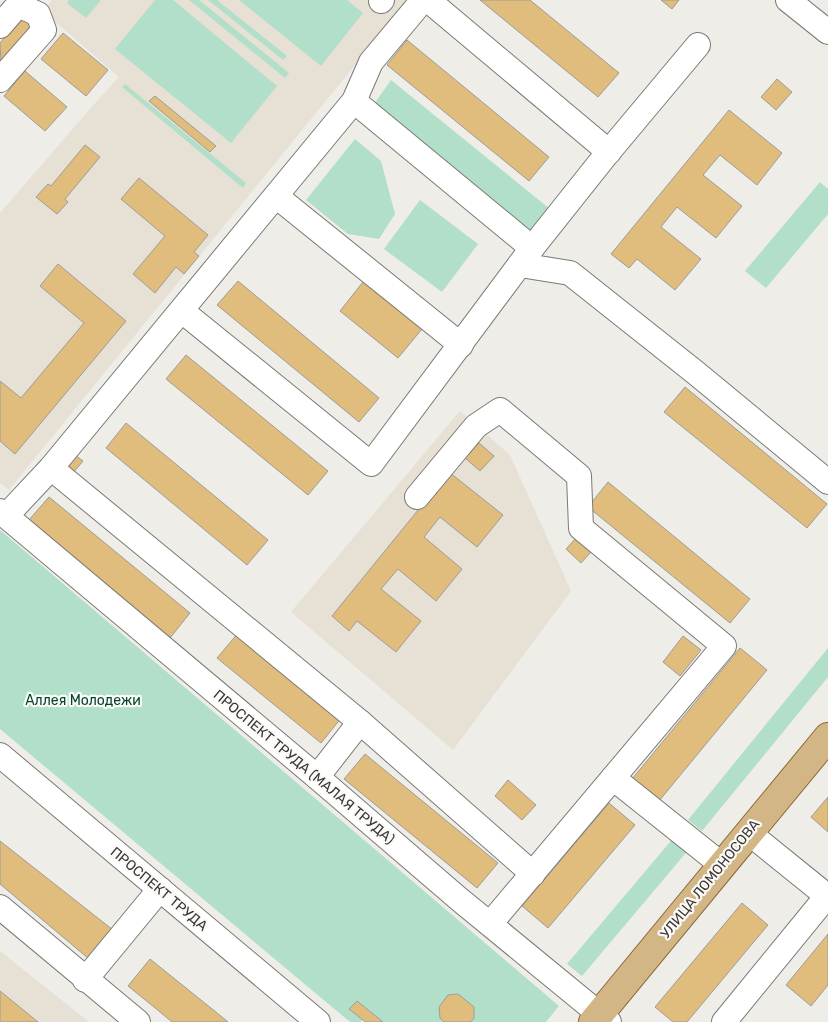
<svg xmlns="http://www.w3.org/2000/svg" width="828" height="1022" font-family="Rubik,sans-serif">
<rect width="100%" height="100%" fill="#efede8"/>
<g fill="#e6e0d5">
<polygon points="52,0 410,0 355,65 9,490 0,483 0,213 88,111 119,77 43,11"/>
<polygon points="460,411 510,455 571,591 453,750 291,612"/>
<polygon points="0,951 89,1022 0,1022"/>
</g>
<g fill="#b2dfc9">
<polygon points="69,0 101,0 86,18 67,3"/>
<polygon points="155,0 173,0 277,86 231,143 115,49"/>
<polygon points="189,0 199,0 289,73 285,78"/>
<polygon points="208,0 217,0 287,56 283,60"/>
<polygon points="239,0 347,0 363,13 321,66"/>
<polygon points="391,80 550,209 529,237 372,107"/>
<polygon points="125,84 246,183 243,188 122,87"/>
<polygon points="355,139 381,161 395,214 379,239 348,234 306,200"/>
<polygon points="820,182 828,189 828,214 766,288 745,271"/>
<polygon points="420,200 478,244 442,292 384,249"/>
<polygon points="0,530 559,1006 546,1022 383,1022 357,1001 350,1009 363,1020 361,1022 350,1022 0,729"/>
<polygon points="828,648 828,677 702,831 688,820"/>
<polygon points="675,836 690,848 582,976 567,964"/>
</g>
<g fill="#e0bc7d" stroke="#9e9c98">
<polygon points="480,0 530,0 619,73 598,97"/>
<polygon points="661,0 679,0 672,9"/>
<polygon points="24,14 34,22 1,63 0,43"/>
<polygon points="63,33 108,70 86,96 41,59"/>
<polygon points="407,40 549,157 529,181 387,65"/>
<polygon points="25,71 67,107 45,131 4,96"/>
<polygon points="777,79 792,92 776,110 761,97"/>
<polygon points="155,96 216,146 210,152 149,101"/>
<polygon points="729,110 782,153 757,185 720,155 703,175 742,206 716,238 677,207 661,227 701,259 675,290 637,259 629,268 611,254"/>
<polygon points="85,145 100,157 65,199 68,202 57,214 36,197 48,184 51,186"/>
<polygon points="139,178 208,235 194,252 199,256 184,274 176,267 155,293 133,274 165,236 121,199"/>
<polygon points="58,264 126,321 15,454 0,441 0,381 21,398 84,323 40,286"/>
<polygon points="238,281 379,398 359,422 217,305"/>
<polygon points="363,282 422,329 398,358 340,311"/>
<polygon points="186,355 328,471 308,495 166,379"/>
<polygon points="685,387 827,504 807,528 664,412"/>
<polygon points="126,423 268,540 247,565 106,448"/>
<polygon points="479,443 494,456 480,471 465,458"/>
<polygon points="75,455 83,461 73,473 65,467"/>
<polygon points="449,472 503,515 477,547 440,517 424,537 462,569 436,601 398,569 381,589 421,621 396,652 357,621 349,631 332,616"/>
<polygon points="608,482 750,599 730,623 588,507"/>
<polygon points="49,497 190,613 170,638 28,521"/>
<polygon points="576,538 591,552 581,563 566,549"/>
<polygon points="239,632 342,717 321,743 217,658"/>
<polygon points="683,636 701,650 680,676 663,662"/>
<polygon points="740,648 767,670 659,801 632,779"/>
<polygon points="365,754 498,863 477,888 344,779"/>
<polygon points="508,780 536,805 522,820 495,796"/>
<polygon points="828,797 828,832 811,817"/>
<polygon points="609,803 635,825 548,928 522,906"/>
<polygon points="0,841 113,930 89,959 0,884"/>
<polygon points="742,903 768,925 687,1022 673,1022 655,1007"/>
<polygon points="828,934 828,985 811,1006 786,985"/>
<polygon points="150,959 227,1021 228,1022 172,1022 154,1007 128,986"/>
<polygon points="0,991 38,1022 0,1022"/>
<polygon points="458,994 474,1007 474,1018 471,1022 444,1022 440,1018 439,1007 448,995"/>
<polygon points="357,1001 383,1022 365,1022 363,1020 349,1009"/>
</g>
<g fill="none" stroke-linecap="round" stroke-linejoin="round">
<g stroke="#7b7975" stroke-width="26">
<g id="minor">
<polyline points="428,0 609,152"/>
<polyline points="788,0 828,32"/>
<polyline points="381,1 382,0"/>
<polyline points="0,26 18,5 38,14 44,30 0,80"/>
<polyline points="276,196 461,345"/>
<polyline points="532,248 606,155 698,45"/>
<polyline points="520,265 570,273 696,373 828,482"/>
<polyline points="182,311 371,464 532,248 354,101"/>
<polyline points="51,468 360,722 533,874"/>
<polyline points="417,497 476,426 500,410 579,476 581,528 724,646 490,924"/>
<polyline points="0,511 317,777 459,899 609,1022"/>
<polyline points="6,516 51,468 354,101 371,62 423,0"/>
<polyline points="0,755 318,1022"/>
<polyline points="317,777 360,722"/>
<polyline points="613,778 722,865"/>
<polyline points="749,833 827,896 828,894"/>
<polyline points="0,907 138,1022"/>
<polyline points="85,980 160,889"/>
<polyline points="724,1022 827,896"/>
</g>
</g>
<g stroke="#8a6a35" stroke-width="30">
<polyline id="major" points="593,1022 828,737"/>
</g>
<use href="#minor" stroke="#fff" stroke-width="24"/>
<use href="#major" stroke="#d3b685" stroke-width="28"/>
</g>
<g text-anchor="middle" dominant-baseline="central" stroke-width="4.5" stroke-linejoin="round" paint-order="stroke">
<g font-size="14" fill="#034530" stroke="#fcfaf6">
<text x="83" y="700">Аллея Молодежи</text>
</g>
<g font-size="14" fill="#393837" stroke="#fcfaf6">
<text transform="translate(304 767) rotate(40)">ПРОСПЕКТ ТРУДА (МАЛАЯ ТРУДА)</text>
<text transform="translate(710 879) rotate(-51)">УЛИЦА ЛОМОНОСОВА</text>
<text transform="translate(159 889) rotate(40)">ПРОСПЕКТ ТРУДА</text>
</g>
</g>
</svg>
